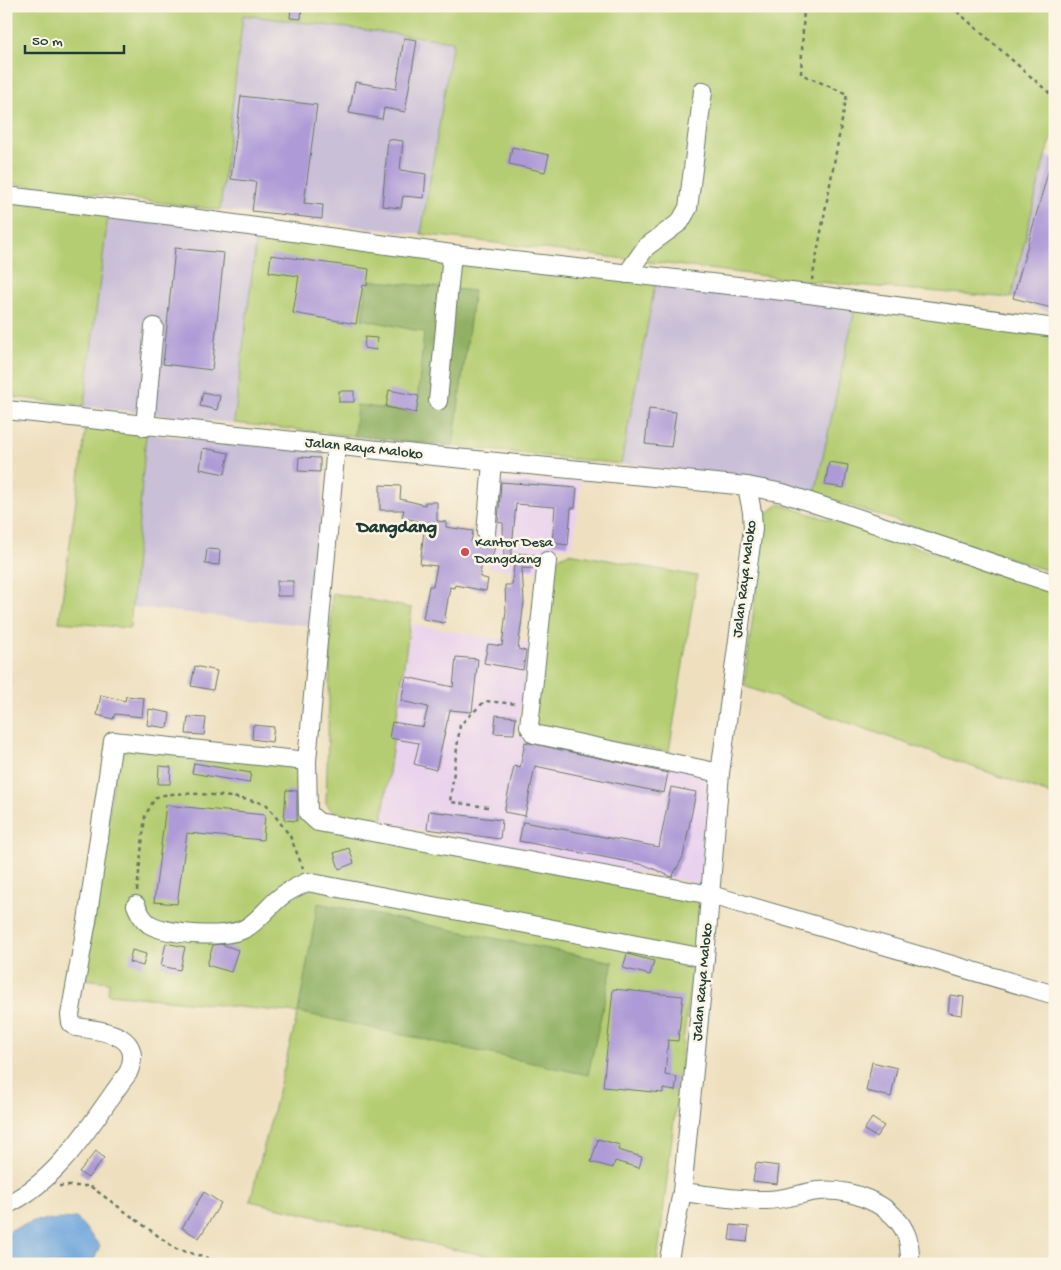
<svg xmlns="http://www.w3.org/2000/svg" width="1061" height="1270" font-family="'Gochi Hand',sans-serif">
<rect width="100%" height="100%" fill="#fcf5e5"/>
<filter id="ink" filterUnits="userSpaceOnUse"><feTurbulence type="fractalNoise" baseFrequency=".02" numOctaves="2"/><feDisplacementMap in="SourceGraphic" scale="10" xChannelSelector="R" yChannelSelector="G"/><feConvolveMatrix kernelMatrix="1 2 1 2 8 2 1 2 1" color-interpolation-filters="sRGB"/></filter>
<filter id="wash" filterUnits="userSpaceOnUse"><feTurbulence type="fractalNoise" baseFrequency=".0096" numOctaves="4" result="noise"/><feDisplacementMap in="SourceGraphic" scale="20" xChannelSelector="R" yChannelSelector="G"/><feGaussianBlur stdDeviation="1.12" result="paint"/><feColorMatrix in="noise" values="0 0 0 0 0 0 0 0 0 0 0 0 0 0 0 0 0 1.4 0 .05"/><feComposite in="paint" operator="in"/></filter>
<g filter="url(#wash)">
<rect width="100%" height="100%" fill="#eee0bf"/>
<g fill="#e9d2ed">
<polygon points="496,477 581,481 573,546 547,549 544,573 488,568"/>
<polygon points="411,624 533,644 515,734 713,773 703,885 382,822"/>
</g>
<g fill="#c9bfd7">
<polygon points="243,15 453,41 421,234 220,210"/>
<polygon points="1045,156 1055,158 1055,314 1011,298"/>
<polygon points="109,208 258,226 234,423 84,406"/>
<polygon points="657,275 857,299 815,494 755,480 621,464"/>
<polygon points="146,434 325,452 314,626 131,607"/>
</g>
<g fill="#b5cd72" stroke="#6a8553">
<polygon points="6,6 1055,6 1055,131 1045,156 1011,298 806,281 421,234 453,41 243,15 220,210 6,183"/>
<polygon points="6,196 109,208 84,406 6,396"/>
<polygon points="258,226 657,275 621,464 234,423"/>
<polygon points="857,299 1055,326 1055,573 815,494"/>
<polygon points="86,427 146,434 130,628 59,622"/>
<polygon points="779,504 1055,591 1055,796 744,686 766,514"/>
<polygon points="569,553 697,576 669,752 533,727 554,560"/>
<polygon points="332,593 412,608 382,822 333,812 326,803"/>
<polygon points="120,741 312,767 309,823 700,900 657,1264 532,1264 452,1249 250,1201 298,1013 108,994 109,982 84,979"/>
</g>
<g fill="#90b064" stroke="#58764c">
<polygon points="367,280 474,291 453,446 354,436 357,405 416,413 424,332 362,319"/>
<polygon points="318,903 613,962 588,1075 298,1012"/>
</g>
<polygon fill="#6da6dc" stroke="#467288" points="77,1218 100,1246 92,1264 6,1264 6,1232 34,1221"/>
<g id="blocks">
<g fill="#ad9ad7">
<polygon points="291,6 302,6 301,19 290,18"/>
<polygon points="404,38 417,40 405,112 384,108 382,119 349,113 355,82 396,89"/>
<polygon points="241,96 317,105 304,203 323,205 322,219 252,211 256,182 231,179"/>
<polygon points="388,139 403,141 400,170 426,174 424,198 403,196 401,208 382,206"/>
<polygon points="512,147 549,155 545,172 509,164"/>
<polygon points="1052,158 1055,159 1055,309 1013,298"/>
<polygon points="175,248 224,253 212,370 163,364"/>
<polygon points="271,255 369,269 367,286 363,285 356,324 293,313 299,276 269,272"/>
<polygon points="365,337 377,338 376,350 364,348"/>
<polygon points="389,390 419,396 416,413 386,407"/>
<rect x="339" y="391" width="15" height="11"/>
<polygon points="203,392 220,396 217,410 200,406"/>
<polygon points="649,409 676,412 671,447 645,444"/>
<polygon points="203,448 229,453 225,474 200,469"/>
<polygon points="299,457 320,458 320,472 298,471"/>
<polygon points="829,462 848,465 844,488 825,485"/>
<polygon points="501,482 577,488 575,508 571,508 568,545 552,543 555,507 516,504 511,560 504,560 503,523 498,522"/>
<polygon points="380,485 401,486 400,499 425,505 425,502 437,502 437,521 446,522 446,527 473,531 471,542 495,546 492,559 482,559 480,577 488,579 486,591 455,585 454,588 450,587 444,623 423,619 429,586 433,586 437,566 420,564 425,523 402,517 404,510 380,510"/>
<polygon points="207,549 220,550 219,565 205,564"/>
<polygon points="515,553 536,555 534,569 522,568 524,602 518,649 526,651 523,670 484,663 488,644 502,646 506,611 505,585 512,585"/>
<rect x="277" y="581" width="16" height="15"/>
<polygon points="456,657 478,659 472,712 450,710 436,770 414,764 419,743 389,738 392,722 423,727 428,707 401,701 406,677 453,687"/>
<polygon points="195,666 217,671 213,690 191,686"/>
<polygon points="101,695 125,701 126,696 144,698 142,717 115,714 113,719 97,715"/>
<polygon points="149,709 170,713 168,728 147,725"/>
<polygon points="496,715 516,717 514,734 494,733"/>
<polygon points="188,717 206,718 204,735 186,734"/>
<polygon points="253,725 274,727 272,742 252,739"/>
<polygon points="525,742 668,773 664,793 535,766 525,816 504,812 514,766 520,768"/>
<polygon points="194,763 251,773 249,783 192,773"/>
<polygon points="159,766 171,767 170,784 158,784"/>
<polygon points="671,787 696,792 683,857 672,877 645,865 519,841 523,822 659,847"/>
<polygon points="286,790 297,791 297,821 284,820"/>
<polygon points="166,805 265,815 263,840 187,833 177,904 154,902"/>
<polygon points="429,811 502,820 500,839 427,829"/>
<polygon points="349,848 354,863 339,869 334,853"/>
<polygon points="166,943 185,947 180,970 161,966"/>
<polygon points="221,944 238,950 231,972 207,965 213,945"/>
<polygon points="132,950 146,954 143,966 129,962"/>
<polygon points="627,954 654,961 650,975 623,968"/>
<polygon points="613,989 683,996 678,1041 668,1040 665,1075 677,1077 675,1091 663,1089 663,1093 603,1087"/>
<polygon points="950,995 964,997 962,1015 948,1013"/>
<polygon points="872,1062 897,1068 891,1097 866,1091"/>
<polygon points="872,1118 884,1126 876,1137 864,1130"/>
<polygon points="598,1139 620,1145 618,1150 642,1157 639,1168 615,1161 613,1168 591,1162"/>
<polygon points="96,1151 104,1158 88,1178 79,1172"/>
<polygon points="756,1163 779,1166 777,1184 753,1181"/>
<polygon points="204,1192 221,1203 199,1238 182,1228"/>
<polygon points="731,1225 749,1227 747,1242 729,1240"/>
</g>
</g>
</g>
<g filter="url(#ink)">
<use href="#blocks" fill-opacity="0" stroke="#677665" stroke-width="1"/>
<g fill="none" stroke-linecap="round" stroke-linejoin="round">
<g stroke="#677665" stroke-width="20">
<g id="minor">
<polyline points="6,196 191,218 452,254 809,294 1055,328"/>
<polyline points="627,274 646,247 680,222 688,208 703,91"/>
<polyline points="438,401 452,254"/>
<polyline points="6,410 434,456 747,486 752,512 753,529 720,773 705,958 682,1192 668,1264"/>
<polyline points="145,427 154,327"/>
<polyline points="336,446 307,761 308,813 318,822 711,895 1055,995"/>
<polyline points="747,486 783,493 1055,584"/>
<polyline points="486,533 492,462"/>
<polyline points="547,561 529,726 534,734 720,773"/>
<path d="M 136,905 C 139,912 142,919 149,924 C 167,935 227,939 246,928 C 260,920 270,904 283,895 C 290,890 299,886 307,882 L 705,958"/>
<path d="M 682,1192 C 710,1195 738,1201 766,1200 C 784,1200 801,1193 818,1191 C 849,1188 893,1203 906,1234 C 910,1243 910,1254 910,1264"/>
<path d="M 6,1205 C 61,1179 92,1121 128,1073 C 145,1034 104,1031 76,1027 L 71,1023 L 70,1015 L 87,921 L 113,741 L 307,761"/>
</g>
</g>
<g stroke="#677665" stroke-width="2.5" stroke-dasharray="4 4" stroke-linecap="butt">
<polyline points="804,6 801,74 847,94 812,280"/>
<polyline points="951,6 1055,98"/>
<polyline points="1053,6 1055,7"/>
<polyline points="488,807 450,802 460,725 485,701 517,704"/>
<path d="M 137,891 L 145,816 L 155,798 C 171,788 248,797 267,805 L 290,836 L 303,868"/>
<polyline points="59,1186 90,1186 176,1249 230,1264"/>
</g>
<use href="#minor" stroke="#fff" stroke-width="18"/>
</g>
</g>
<circle fill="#d1495b" stroke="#fcf5e5" stroke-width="2" cx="465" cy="552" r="5"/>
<g text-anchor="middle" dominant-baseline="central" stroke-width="5" stroke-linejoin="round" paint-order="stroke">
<g font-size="15" fill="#1f3d34" stroke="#fcf5e5">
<text transform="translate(364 449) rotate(6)">Jalan Raya Maloko</text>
<text transform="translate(745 579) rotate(-83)">Jalan Raya Maloko</text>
<text transform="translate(703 982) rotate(-85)">Jalan Raya Maloko</text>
</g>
<g font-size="15" fill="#1f3d34" stroke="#fcf5e5" text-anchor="start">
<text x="475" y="543">Kantor Desa<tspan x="475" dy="17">Dangdang</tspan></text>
</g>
<g font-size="18" font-weight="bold" fill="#1f3d34" stroke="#fcf5e5">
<text x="397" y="528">Dangdang</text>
</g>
</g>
<rect width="1061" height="1270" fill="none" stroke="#fcf5e5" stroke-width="25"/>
<path d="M25 45v8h99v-8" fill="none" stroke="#1f3d34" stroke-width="2.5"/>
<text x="32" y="45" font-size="15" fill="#1f3d34" stroke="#fcf5e5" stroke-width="4" paint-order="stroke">50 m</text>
</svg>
